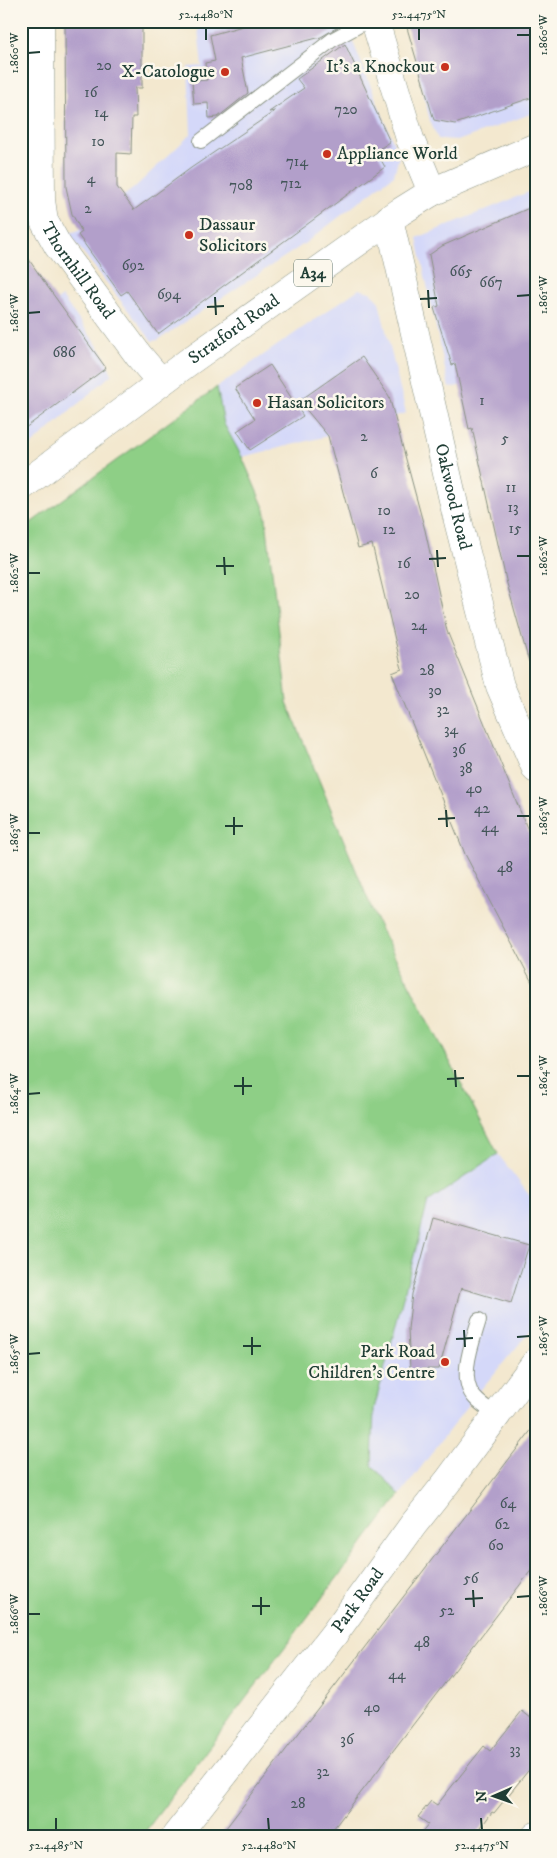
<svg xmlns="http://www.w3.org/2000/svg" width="557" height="1858" font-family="'IM FELL DW Pica',serif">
<rect width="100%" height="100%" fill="#fbf7ec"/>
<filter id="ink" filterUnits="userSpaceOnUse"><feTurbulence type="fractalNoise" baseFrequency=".02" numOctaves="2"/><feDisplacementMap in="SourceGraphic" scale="10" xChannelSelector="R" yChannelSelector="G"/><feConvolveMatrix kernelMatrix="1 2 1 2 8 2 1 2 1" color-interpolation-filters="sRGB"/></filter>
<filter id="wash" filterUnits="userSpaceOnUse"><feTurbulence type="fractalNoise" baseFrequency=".0096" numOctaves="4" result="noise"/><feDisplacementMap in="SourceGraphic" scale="20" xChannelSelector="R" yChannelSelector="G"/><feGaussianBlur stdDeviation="1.12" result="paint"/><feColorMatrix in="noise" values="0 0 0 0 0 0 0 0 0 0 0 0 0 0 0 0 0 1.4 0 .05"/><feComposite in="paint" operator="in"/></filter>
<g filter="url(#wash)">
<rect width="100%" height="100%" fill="#f3e8cf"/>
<g fill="#d4d8f9">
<polygon points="224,21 347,21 353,42 399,156 394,175 304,244 158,340 152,341 68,233 77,231 134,188 191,134 188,67 202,66 198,29"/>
<polygon points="406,21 536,21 536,112 460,140 438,139 430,121"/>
<polygon points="536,189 536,374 526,372 449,388 417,238"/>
<polygon points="359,289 370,292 379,302 406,413 328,436 242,457 224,424 217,387"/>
<polygon points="62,297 103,353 112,374 27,449 21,440 21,327"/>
<polygon points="498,1154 536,1204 536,1324 472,1400 400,1495 372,1465 374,1409 428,1202"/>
</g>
<polygon fill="#8ecf86" stroke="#56865d" points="217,387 224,424 242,457 265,510 287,702 378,924 498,1154 428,1202 374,1409 372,1465 400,1495 141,1837 21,1837 21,530"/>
<g id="blocks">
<g fill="#b29fca">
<polygon points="65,21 142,21 142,88 135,88 136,117 132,117 131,154 117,153 117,187 134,210 191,168 275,111 269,112 304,88 297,79 345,44 390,142 376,151 385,167 158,334 127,291 121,295 78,235 82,232 72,214 66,187"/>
<polygon points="261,21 348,21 321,37 241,58 248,93 218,117 209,118 208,103 194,104 192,81 207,80 205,63 215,61 210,35"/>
<polygon points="405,21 536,21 536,96 455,124 434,120"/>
<polygon points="536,205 536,661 529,662 506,580 472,428 469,429 455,364 452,365 434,308 439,306 429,255 442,246"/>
<polygon points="21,248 47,286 106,368 21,431"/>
<polygon points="362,357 389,396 425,530 447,631 536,850 536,990 465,854 425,756 392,673 402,669 372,544 358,548 328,436 299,401"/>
<polygon points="270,365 303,416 250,450 237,431 255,419 235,388"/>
<polygon points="433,1218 529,1245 511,1303 461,1288 439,1369 410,1369 408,1329 412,1294"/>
<polygon points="536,1424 536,1564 327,1837 219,1837"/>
<polygon points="522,1711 536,1722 536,1761 494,1813 492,1812 474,1837 418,1837 428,1824 418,1817 431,1801 437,1805 484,1746 490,1751"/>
</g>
</g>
</g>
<g filter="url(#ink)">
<use href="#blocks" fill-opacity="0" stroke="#899282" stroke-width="1"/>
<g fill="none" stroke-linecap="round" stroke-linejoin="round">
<g stroke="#899282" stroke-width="16">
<g id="service">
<polyline points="201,141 332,40 367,21"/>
<path d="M 479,1320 C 473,1341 457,1379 475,1398 C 481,1405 490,1410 497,1415"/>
</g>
</g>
<g stroke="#899282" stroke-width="29">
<g id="minor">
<path id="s1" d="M 40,21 L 41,200 L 44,221 L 58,246 L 139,356 L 161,382"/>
<path id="s2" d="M 389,219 L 456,513 L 500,686 L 536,769"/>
<path id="s3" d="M 175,1837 L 334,1634 L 413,1525 L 448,1481 L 536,1362"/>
<polyline points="535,1837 536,1836"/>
</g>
</g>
<g stroke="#899282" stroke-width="29">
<polyline id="tertiary" points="375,21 410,139 432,192"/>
</g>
<g stroke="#899282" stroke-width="29">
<g id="trunk">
<path id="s4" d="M 21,487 L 187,363 L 400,212 L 432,192 L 536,147"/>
</g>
</g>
<use href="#service" stroke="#fff" stroke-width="14"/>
<use href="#minor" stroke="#fff" stroke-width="28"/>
<use href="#tertiary" stroke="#fff" stroke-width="28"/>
<use href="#trunk" stroke="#fff" stroke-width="28"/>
</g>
</g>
<path fill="none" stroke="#1f3d34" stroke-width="2" d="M 206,28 L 206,40M 419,28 L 419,40M 517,35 L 530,35M 28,53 L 40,52M 428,290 L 429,308M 517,296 L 530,295M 215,297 L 216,315M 420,299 L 437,298M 207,307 L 224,306M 28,313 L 40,312M 437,550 L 438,567M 517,556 L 530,556M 224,557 L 225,575M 429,559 L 446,558M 216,566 L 234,566M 28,573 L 40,573M 446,810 L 447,827M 517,816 L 530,816M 234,817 L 234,835M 438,819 L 455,818M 225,826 L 243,826M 28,833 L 40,833M 455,1070 L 456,1087M 517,1076 L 530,1076M 243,1077 L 243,1095M 447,1079 L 464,1078M 234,1086 L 252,1086M 28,1094 L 40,1093M 464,1330 L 465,1347M 252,1337 L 252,1355M 517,1337 L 530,1336M 456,1339 L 473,1338M 243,1346 L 261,1346M 28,1354 L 40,1353M 473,1590 L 474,1607M 261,1597 L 261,1615M 517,1597 L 530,1596M 465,1599 L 483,1598M 252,1606 L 270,1606M 28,1614 L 40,1614M 56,1818 L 56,1830M 268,1818 L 269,1830M 481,1818 L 482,1830"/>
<g fill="#c8321e" stroke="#fbf7ec" stroke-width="2">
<circle cx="445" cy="67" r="5"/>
<circle cx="225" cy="72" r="5"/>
<circle cx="327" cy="154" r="5"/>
<circle cx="189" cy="235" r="5"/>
<circle cx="257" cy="403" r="5"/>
<circle cx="445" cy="1362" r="5"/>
</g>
<g text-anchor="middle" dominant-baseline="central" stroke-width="5" stroke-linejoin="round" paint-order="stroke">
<g font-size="15" fill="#44565a">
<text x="104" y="65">20</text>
<text x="91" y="92">16</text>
<text x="346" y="109">720</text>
<text x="101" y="112">14</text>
<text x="98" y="141">10</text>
<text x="297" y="161">714</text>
<text x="91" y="178">4</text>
<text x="291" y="183">712</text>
<text x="241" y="185">708</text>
<text x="88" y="208">2</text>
<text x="133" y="265">692</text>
<text x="461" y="271">665</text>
<text x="491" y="282">667</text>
<text x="169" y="294">694</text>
<text x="64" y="352">686</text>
<text x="482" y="400">1</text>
<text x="364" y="436">2</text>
<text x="505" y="438">5</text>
<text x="374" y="473">6</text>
<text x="511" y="487">11</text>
<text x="513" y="507">13</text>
<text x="384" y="510">10</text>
<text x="515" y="528">15</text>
<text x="389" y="529">12</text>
<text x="404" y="563">16</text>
<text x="412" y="594">20</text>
<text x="419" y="625">24</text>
<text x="427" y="670">28</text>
<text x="435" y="690">30</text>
<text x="443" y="709">32</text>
<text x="451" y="729">34</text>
<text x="459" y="749">36</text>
<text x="466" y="768">38</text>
<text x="474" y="788">40</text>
<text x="482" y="808">42</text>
<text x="490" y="827">44</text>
<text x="505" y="867">48</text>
<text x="508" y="1503">64</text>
<text x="502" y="1524">62</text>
<text x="496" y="1545">60</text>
<text x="471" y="1578">56</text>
<text x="447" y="1610">52</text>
<text x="422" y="1642">48</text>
<text x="397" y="1674">44</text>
<text x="372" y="1707">40</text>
<text x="347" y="1739">36</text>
<text x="515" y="1749">33</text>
<text x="323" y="1771">32</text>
<text x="298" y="1803">28</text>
</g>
<rect fill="#fbf7ec" stroke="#61756b" stroke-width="1" x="294" y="259.5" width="38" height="27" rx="4"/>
<g font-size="16" font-weight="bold" fill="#1f3d34">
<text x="313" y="273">A34</text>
</g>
<g font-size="18" fill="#1f3d34" stroke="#fbf7ec" text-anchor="end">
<text x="435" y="67">It's a Knockout</text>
<text x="215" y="72">X-Catologue</text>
<text x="337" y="154" text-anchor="start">Appliance World</text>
<text x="199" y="225" text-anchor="start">Dassaur<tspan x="199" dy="21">Solicitors</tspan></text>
<text x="267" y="403" text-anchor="start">Hasan Solicitors</text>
<text x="435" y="1352">Park Road<tspan x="435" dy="21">Children's Centre</tspan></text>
</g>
<g font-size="18" fill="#1f3d34" stroke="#fbf7ec">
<text stroke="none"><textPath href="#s1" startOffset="260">Thornhill Road</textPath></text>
<text stroke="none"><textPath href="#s4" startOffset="265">Stratford Road</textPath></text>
<text stroke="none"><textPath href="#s2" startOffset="285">Oakwood Road</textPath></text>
<text stroke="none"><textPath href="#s3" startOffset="299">Park Road</textPath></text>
</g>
</g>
<rect width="557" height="1858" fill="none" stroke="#fbf7ec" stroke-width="55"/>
<g transform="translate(494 1796) rotate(268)" stroke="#fbf7ec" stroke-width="4" paint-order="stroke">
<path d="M0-4L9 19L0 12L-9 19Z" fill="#1f3d34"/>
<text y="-8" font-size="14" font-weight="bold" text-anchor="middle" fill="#1f3d34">N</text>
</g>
<rect x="28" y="28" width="502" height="1802" fill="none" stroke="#1f3d34" stroke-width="2"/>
<g font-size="12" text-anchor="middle" fill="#1f3d34">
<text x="206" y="18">52.4480°N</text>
<text x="419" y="18">52.4475°N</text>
<text transform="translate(543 35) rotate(-90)" y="4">1.860°W</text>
<text transform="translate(14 53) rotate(-90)" y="4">1.860°W</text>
<text transform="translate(543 295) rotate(-90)" y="4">1.861°W</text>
<text transform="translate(14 313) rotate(-90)" y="4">1.861°W</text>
<text transform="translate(543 556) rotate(-90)" y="4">1.862°W</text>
<text transform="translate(14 573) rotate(-90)" y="4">1.862°W</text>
<text transform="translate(543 816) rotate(-90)" y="4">1.863°W</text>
<text transform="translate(14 833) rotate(-90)" y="4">1.863°W</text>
<text transform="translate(543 1076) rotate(-90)" y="4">1.864°W</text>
<text transform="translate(14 1094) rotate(-90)" y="4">1.864°W</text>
<text transform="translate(543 1336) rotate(-90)" y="4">1.865°W</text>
<text transform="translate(14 1354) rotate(-90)" y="4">1.865°W</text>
<text transform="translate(543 1596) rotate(-90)" y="4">1.866°W</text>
<text transform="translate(14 1614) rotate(-90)" y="4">1.866°W</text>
<text x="56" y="1849">52.4485°N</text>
<text x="269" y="1849">52.4480°N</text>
<text x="482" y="1849">52.4475°N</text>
</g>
</svg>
